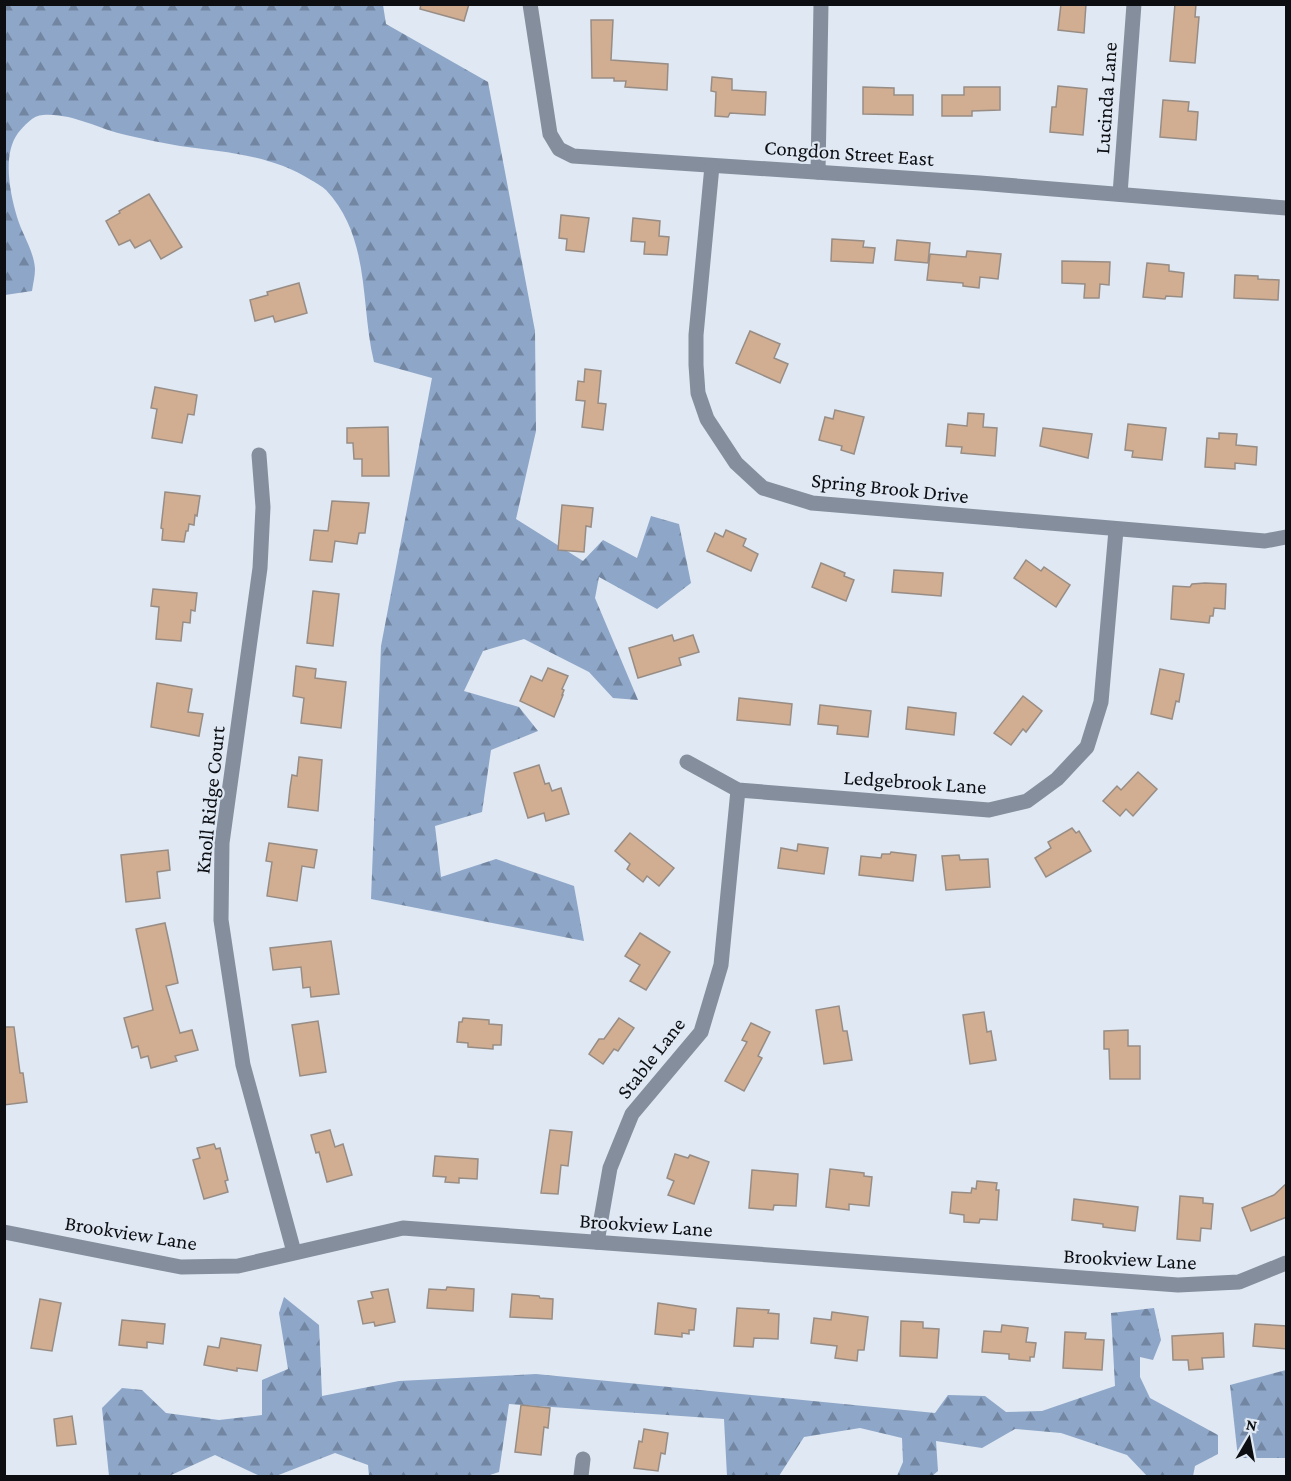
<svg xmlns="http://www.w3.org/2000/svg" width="1291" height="1481" font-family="'Crimson Pro',serif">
<defs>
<pattern id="forest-firs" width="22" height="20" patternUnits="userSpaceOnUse" patternTransform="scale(1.5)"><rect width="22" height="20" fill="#8ea6c8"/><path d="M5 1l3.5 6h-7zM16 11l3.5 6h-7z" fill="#7286a1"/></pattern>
</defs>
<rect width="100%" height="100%" fill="#dfe8f3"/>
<g fill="url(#forest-firs)">
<path d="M 4,5 L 383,5 L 386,24 L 488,82 L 535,331 L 536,431 L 516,519 L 583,561 L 603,540 L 637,558 L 651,516 L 679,524 L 691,583 L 657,609 L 599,577 L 595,598 L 638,700 L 613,698 L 589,672 L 524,639 L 483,651 L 464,691 L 519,707 L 538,731 L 491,750 L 482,812 L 435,826 L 441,877 L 496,859 L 574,886 L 584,941 L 371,899 L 381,646 L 432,378 L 374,362 C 360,304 371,238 326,190 C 322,186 316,183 311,180 C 271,155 225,152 180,146 C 162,143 144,139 126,135 C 98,129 73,113 43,115 C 33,115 24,126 18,133 C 2,155 10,193 17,217 C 22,234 34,251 35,269 C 35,276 33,284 32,291 L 5,295 Z"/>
<polygon points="284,1297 319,1325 322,1396 399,1381 536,1374 935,1413 948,1395 985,1396 1006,1412 1042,1411 1115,1386 1111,1313 1154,1308 1161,1340 1153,1360 1140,1357 1140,1377 1150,1398 1218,1435 1218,1454 1195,1466 1193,1476 1147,1476 1127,1455 1061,1433 1015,1429 982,1448 936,1441 938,1471 932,1476 897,1476 903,1462 902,1438 860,1428 804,1437 779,1476 727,1476 724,1419 509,1404 499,1472 487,1476 369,1476 368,1465 335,1453 276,1476 260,1476 215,1455 169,1476 109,1476 102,1408 122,1388 142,1390 166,1413 219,1420 262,1415 262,1380 288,1369 279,1313"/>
<polygon points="1286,1370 1286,1458 1238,1458 1230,1385"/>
</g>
<g fill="#d1ad92" stroke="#988d85" stroke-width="1.5">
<polygon points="421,4 469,4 464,21 420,9"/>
<polygon points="1061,4 1086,4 1084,33 1058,30"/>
<polygon points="1175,4 1196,4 1195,17 1199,17 1195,63 1170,61"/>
<polygon points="591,20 613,20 611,60 668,64 667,90 625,87 626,81 614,81 614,78 592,78"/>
<polygon points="712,77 732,79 732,90 766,92 765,115 730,113 728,117 715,116 716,92 711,91"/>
<polygon points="1058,86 1087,89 1083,135 1050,132 1052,107 1056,107"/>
<polygon points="863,87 894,88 894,95 913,95 913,115 863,114"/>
<polygon points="964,87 1000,87 1000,110 972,111 972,116 942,116 942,95 964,95"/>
<polygon points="1163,100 1189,102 1188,111 1198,112 1196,140 1160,137"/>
<polygon points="149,194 182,247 161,259 150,240 135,248 130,240 119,245 106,221 120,213 119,211"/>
<polygon points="561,215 589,218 584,252 566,250 567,239 559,238"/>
<polygon points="633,218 660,221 659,236 669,237 667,255 644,254 645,242 631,241"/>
<polygon points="832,239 864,241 863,247 875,248 873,263 831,261"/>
<polygon points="897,240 930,243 928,263 895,260"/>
<polygon points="967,251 1001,254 998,279 980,277 979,288 963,286 963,283 927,280 930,254 966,257"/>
<polygon points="1062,261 1110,262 1109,285 1100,284 1099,298 1084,298 1085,284 1062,283"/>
<polygon points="1147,263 1169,265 1169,271 1184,273 1182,297 1166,296 1165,299 1143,297"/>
<polygon points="1235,275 1258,276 1258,279 1279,280 1278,300 1234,298"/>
<polygon points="299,283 307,313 275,322 273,316 255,321 250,300 268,295 267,292"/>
<polygon points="750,331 780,344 774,358 788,364 780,383 736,363"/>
<polygon points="585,369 601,371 598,403 606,404 603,430 582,427 585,401 576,400 578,381 584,382"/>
<polygon points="155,387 197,395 194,415 188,414 182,443 152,438 157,409 151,408"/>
<polygon points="835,410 864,417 854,454 841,450 842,446 819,440 825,417 833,419"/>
<polygon points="968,413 984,414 983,427 997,428 995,456 961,453 962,447 946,446 948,424 967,426"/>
<polygon points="1128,424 1166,428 1162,460 1132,457 1133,451 1125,450"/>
<polygon points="388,427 389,476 362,476 362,459 354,459 353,443 347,443 347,428"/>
<polygon points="1043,428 1092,434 1088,458 1040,446"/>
<polygon points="1219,433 1237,434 1236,445 1257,447 1256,465 1235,463 1235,469 1205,467 1207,438 1219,439"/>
<polygon points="165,492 200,496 197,516 195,515 194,525 189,524 188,531 186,531 184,542 162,540 163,529 161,528"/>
<polygon points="332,501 369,503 365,533 359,533 357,544 335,541 332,562 310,560 314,530 328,531"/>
<polygon points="562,505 593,508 591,527 586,526 584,552 558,550"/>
<polygon points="726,530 746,539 743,546 758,554 751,571 707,551 715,533 723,537"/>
<polygon points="1026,560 1041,571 1044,567 1070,585 1056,607 1014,578"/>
<polygon points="821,563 845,573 844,576 854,580 846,601 812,587"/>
<polygon points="894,570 943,573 941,596 892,592"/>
<polygon points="1205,583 1226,584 1225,609 1214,608 1213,616 1210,616 1209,623 1171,619 1173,586 1190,587 1192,584"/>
<polygon points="153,589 197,593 195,611 191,610 190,623 183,622 181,641 156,639 159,607 151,606"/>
<polygon points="313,591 339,594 333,646 307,643"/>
<polygon points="672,635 674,641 693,635 699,652 679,658 681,665 638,678 629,648"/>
<polygon points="296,666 316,669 315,678 346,682 341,728 301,723 304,698 293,696"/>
<polygon points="548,668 568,676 562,689 564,690 562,695 563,695 554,717 520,701 531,676 542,681"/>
<polygon points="1160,669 1184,674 1179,702 1176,701 1172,719 1151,714"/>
<polygon points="157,683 192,689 188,712 203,714 199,736 151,727"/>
<polygon points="1023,696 1042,711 1026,732 1023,729 1011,745 994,733"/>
<polygon points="739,698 792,704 790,725 737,720"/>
<polygon points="820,705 871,711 868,737 837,734 838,726 818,724"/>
<polygon points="908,707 956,713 954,735 906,729"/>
<polygon points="299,757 322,760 318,811 288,807 290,788 292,775 297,776"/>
<polygon points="539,765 545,784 549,783 552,791 561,788 569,814 546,821 544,813 528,818 514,773"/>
<polygon points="1138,772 1157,789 1133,816 1126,809 1120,816 1103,801 1117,786 1121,790"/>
<polygon points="1072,828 1076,833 1079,831 1091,851 1046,877 1035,858 1051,848 1048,842"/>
<polygon points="630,833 674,868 659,886 647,876 643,882 627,869 630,864 615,851"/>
<polygon points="269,843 317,850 314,868 302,866 297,901 267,896 272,862 266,861"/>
<polygon points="798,844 828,848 824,874 778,868 781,848 797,851"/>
<polygon points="168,850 170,870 157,872 160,898 126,902 121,855"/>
<polygon points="891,852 916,855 913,881 859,875 861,856 881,858 882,854 890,854"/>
<polygon points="959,855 960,860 988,859 990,887 946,890 942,856"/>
<polygon points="165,923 178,983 166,986 180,1033 192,1030 198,1050 175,1056 177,1061 151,1068 148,1056 141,1058 138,1046 132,1048 124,1018 153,1010 136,929"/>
<polygon points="640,933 670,952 646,990 630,981 640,965 625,956"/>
<polygon points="331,941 339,994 311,997 310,987 303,988 301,967 273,970 270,948"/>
<polygon points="839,1006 843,1031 847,1031 852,1060 824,1064 816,1010"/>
<polygon points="984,1012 987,1032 991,1031 996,1060 970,1064 963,1015"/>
<polygon points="463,1018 489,1020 489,1024 502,1025 501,1045 493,1045 493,1049 468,1047 468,1043 457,1042 459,1022 462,1022"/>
<polygon points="619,1018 634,1028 618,1051 614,1049 603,1064 589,1054 599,1039 604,1039"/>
<polygon points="318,1021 326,1072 300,1076 292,1025"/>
<polygon points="751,1023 770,1032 758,1056 762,1058 744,1091 725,1081 747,1042 742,1040"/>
<polygon points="4,1027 14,1027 20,1073 23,1073 27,1102 4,1105"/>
<polygon points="1128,1030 1128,1046 1140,1046 1140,1079 1110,1079 1109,1049 1104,1049 1104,1031"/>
<polygon points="330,1130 335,1147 343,1144 352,1175 327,1182 319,1152 316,1153 311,1135"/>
<polygon points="550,1130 572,1132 568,1166 561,1165 558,1194 541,1193"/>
<polygon points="214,1144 216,1149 220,1148 228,1180 225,1181 228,1192 204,1199 193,1160 200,1158 197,1148"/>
<polygon points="675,1154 688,1158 690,1155 709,1162 694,1204 668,1195 674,1181 667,1178"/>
<polygon points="435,1156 478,1159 477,1179 459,1178 459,1183 445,1182 446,1177 433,1176"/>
<polygon points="830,1169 864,1173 864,1176 872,1177 869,1206 849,1204 849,1210 826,1207"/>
<polygon points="752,1170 798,1174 796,1206 774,1205 773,1210 749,1208"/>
<polygon points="977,1181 997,1183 996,1190 999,1190 997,1220 980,1219 979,1223 964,1222 964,1215 950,1213 952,1192 971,1193 972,1188 976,1189"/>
<polygon points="1287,1183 1287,1217 1251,1231 1242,1208 1274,1195"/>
<polygon points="1180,1196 1203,1198 1203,1203 1213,1204 1211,1229 1201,1228 1200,1241 1177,1239"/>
<polygon points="1074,1199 1138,1207 1135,1231 1103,1227 1103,1224 1072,1220"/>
<polygon points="447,1287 474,1289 473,1311 427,1308 429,1289 446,1290"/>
<polygon points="388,1289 395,1322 375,1326 374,1322 363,1324 358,1301 373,1298 371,1292"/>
<polygon points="512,1294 539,1296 540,1298 553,1299 552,1319 510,1317"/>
<polygon points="40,1299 61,1303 52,1351 31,1348"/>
<polygon points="658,1303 696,1309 694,1330 689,1330 689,1334 682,1333 682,1337 655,1334"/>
<polygon points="737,1308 769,1310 768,1313 779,1314 778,1339 754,1338 753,1347 734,1346"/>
<polygon points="832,1312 868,1317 864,1350 858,1350 857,1361 835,1358 837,1346 811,1343 814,1318 831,1320"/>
<polygon points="122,1320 165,1324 163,1344 147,1342 147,1348 119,1345"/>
<polygon points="901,1321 923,1322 923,1328 939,1329 937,1358 900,1356"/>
<polygon points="1255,1324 1287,1326 1287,1349 1253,1346"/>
<polygon points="1002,1325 1028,1328 1026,1342 1036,1343 1034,1357 1030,1357 1030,1361 1009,1359 1009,1354 982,1352 984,1331 1001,1332"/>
<polygon points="1065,1332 1086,1333 1085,1339 1104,1340 1102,1370 1063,1368"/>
<polygon points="1223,1333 1224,1357 1202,1358 1203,1369 1189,1370 1188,1360 1173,1360 1172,1336"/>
<polygon points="221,1338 261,1345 257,1371 237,1368 237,1371 204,1365 208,1346 219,1348"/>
<polygon points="521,1405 550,1408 548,1428 544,1427 541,1455 515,1452"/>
<polygon points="72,1416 76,1444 57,1446 54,1419"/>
<polygon points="644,1429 668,1433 665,1454 661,1453 658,1471 634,1468 639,1441 642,1442"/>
</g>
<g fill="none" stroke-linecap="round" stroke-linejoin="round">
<g stroke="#848e9d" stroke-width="15">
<polyline points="530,4 550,134 559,149 573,156 980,183 1286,208"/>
<polyline points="712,166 696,335 696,365 698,393 707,419 736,463 763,488 812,503 1265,541 1286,537"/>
<polyline points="818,172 821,4"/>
<polyline points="1120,194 1134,4"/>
<polyline points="259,455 263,507 260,568 222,843 221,920 243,1065 294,1252"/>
<polyline points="687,762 738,790 989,810 1027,801 1057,779 1087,747 1101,702 1116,530"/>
<polyline points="4,1232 181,1267 238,1266 403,1228 1178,1285 1239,1282 1286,1263"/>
<polyline points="597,1242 610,1168 632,1114 701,1032 721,965 738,790"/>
<polyline points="581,1476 583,1459"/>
</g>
</g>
<g text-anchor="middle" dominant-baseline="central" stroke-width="4.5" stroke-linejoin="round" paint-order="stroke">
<g font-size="21" fill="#0c0e12" stroke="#dfe8f3">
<text transform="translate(1106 98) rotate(-86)">Lucinda Lane</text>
<text transform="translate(849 153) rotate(4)">Congdon Street East</text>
<text transform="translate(890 488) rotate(6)">Spring Brook Drive</text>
<text transform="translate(915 782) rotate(4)">Ledgebrook Lane</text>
<text transform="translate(210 800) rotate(-84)">Knoll Ridge Court</text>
<text transform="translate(651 1058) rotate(-52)">Stable Lane</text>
<text transform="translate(646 1225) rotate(4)">Brookview Lane</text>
<text transform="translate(131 1233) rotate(9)">Brookview Lane</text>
<text transform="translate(1130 1259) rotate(3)">Brookview Lane</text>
</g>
</g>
<rect width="1291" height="1481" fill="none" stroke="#0c0e12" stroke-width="12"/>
<g transform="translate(1249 1439) rotate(10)" stroke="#dfe8f3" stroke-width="4.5" paint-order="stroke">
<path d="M0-4.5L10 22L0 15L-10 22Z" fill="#0c0e12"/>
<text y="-9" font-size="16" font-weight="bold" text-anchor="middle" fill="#0c0e12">N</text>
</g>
</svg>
